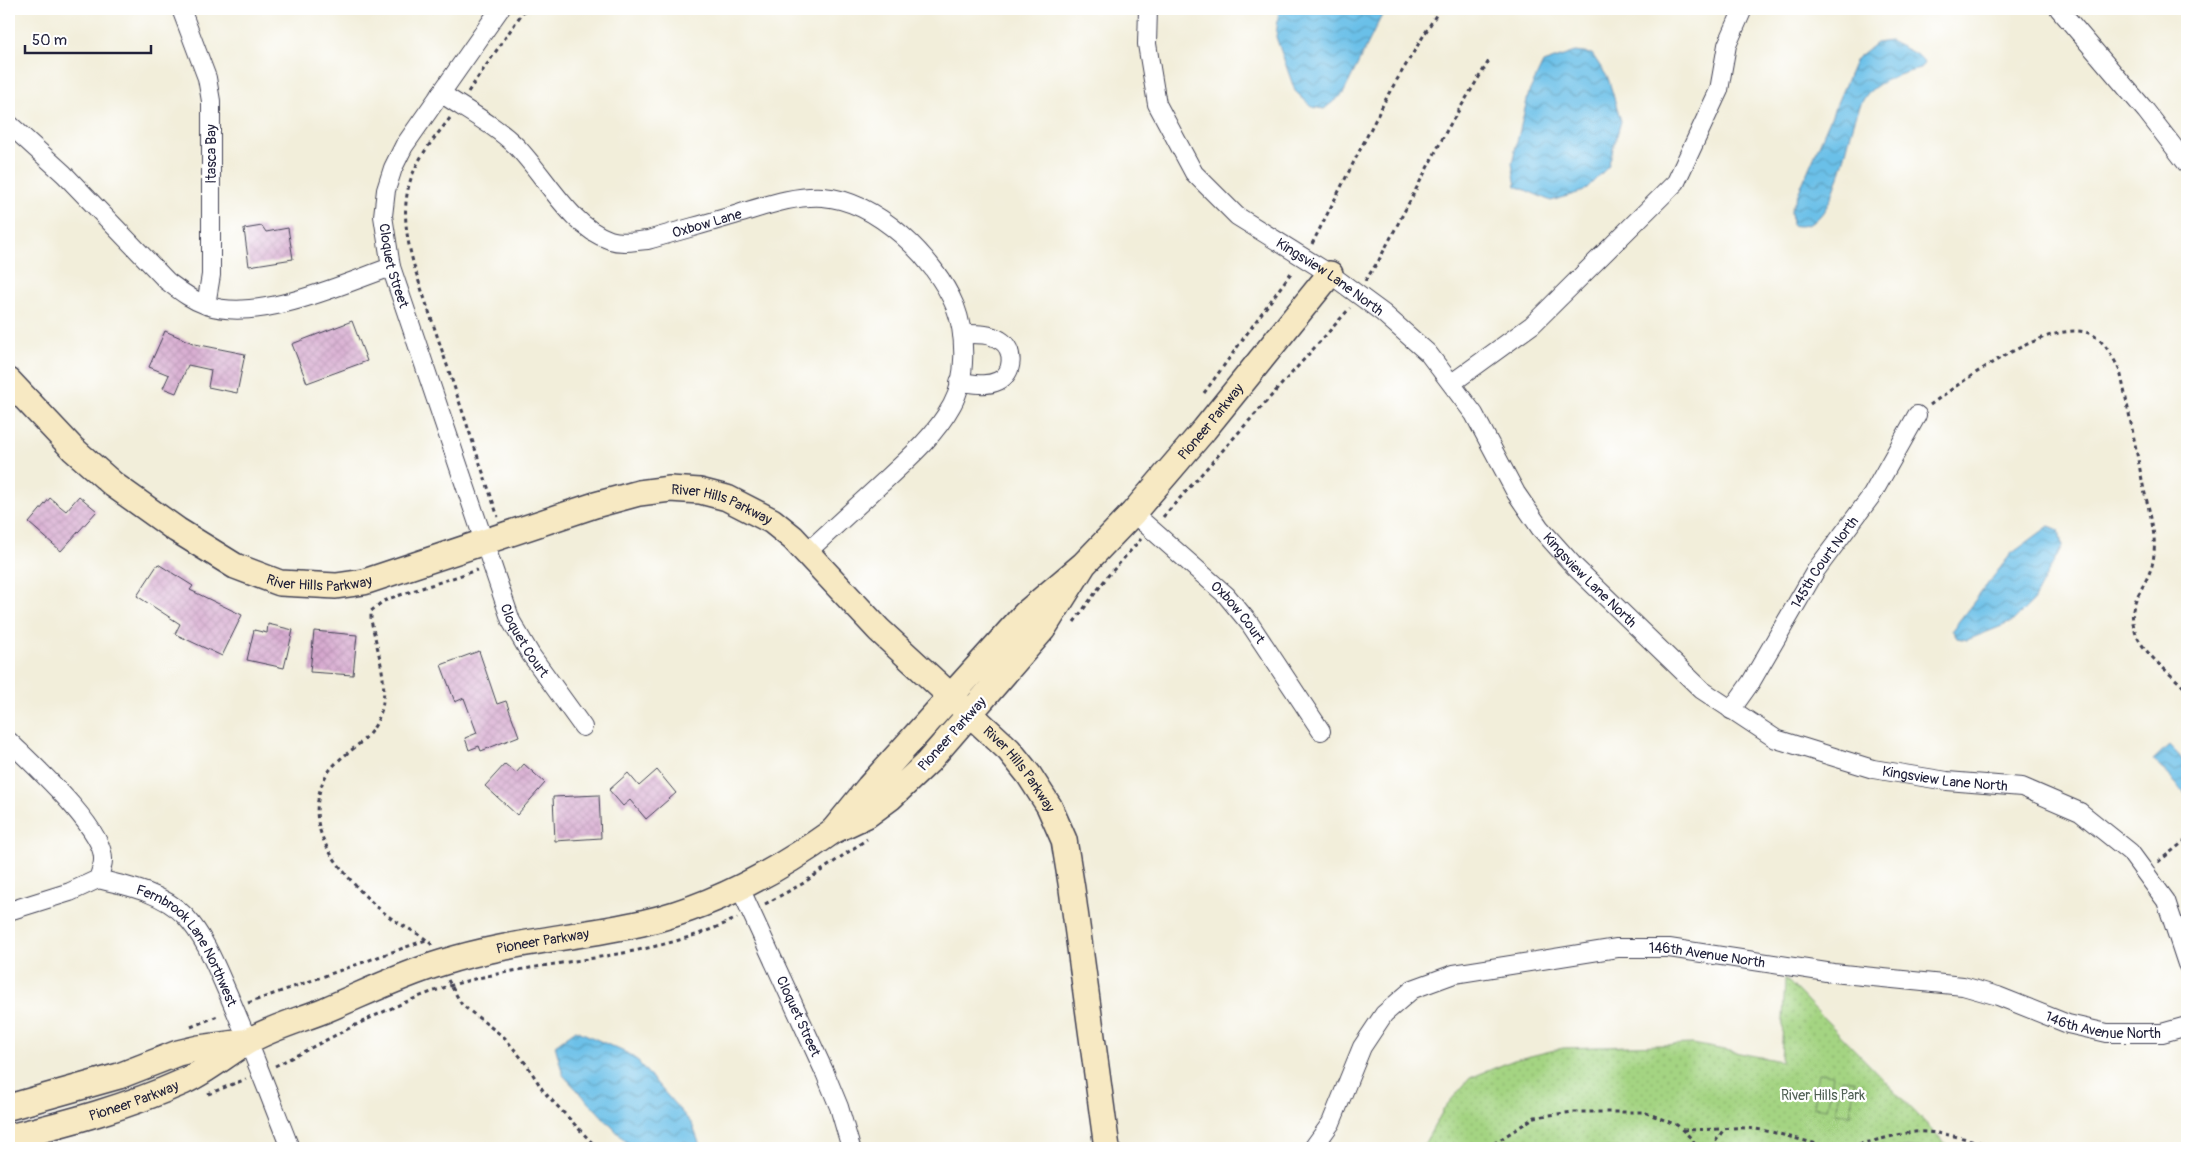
<svg xmlns="http://www.w3.org/2000/svg" width="2196" height="1157" font-family="Pangolin,sans-serif">
<defs>
<pattern id="green-dots" width="8" height="8" patternUnits="userSpaceOnUse" patternTransform="scale(1.25)"><rect width="8" height="8" fill="#a4d482"/><path d="M2 2h.1M6 6h.1" fill="none" stroke="#8db671" stroke-width="1.8" stroke-linecap="round"/></pattern>
<pattern id="water-waves" width="16" height="10" patternUnits="userSpaceOnUse" patternTransform="scale(1.25)"><rect width="16" height="10" fill="#6bc0e8"/><path d="M0 5q4-4 8 0t8 0" fill="none" stroke="#589cbd"/></pattern>
<pattern id="building-cross-hatch" width="8" height="8" patternUnits="userSpaceOnUse" patternTransform="scale(1.25)"><rect width="8" height="8" fill="#d5a7ce"/><path d="M0 0l8 8M0 8l8-8" fill="none" stroke="#b78fb2"/></pattern>
</defs>
<rect width="100%" height="100%" fill="#fff"/>
<filter id="ink" filterUnits="userSpaceOnUse"><feTurbulence type="fractalNoise" baseFrequency=".02" numOctaves="2"/><feDisplacementMap in="SourceGraphic" scale="10" xChannelSelector="R" yChannelSelector="G"/><feConvolveMatrix kernelMatrix="1 2 1 2 8 2 1 2 1" color-interpolation-filters="sRGB"/></filter>
<filter id="wash" filterUnits="userSpaceOnUse"><feTurbulence type="fractalNoise" baseFrequency=".0096" numOctaves="4" result="noise"/><feDisplacementMap in="SourceGraphic" scale="20" xChannelSelector="R" yChannelSelector="G"/><feGaussianBlur stdDeviation="1.12" result="paint"/><feColorMatrix in="noise" values="0 0 0 0 0 0 0 0 0 0 0 0 0 0 0 0 0 1.4 0 .05"/><feComposite in="paint" operator="in"/></filter>
<g filter="url(#wash)">
<rect width="100%" height="100%" fill="#f2eeda"/>
<polygon fill="url(#green-dots)" stroke="#637b5e" points="1785,978 1950,1148 1422,1148 1445,1107 1470,1078 1514,1060 1563,1048 1693,1044 1781,1061"/>
<g fill="#a4d482" stroke="#637b5e">
<polygon points="1818,1073 1833,1075 1827,1109 1813,1107"/>
<polygon points="1841,1079 1855,1081 1850,1115 1836,1113"/>
</g>
<g fill="url(#water-waves)" stroke="#467192">
<polygon points="1279,9 1385,9 1343,94 1324,109 1312,107 1295,91 1276,37"/>
<path d="M 1890,41 L 1918,55 L 1924,63 L 1920,69 C 1902,73 1881,80 1868,93 C 1843,120 1843,238 1792,225 L 1791,210 L 1856,59 L 1876,43 Z"/>
<polygon points="1575,52 1592,54 1608,78 1621,121 1608,167 1584,191 1551,201 1516,186 1512,163 1529,92 1543,63"/>
<polygon points="2049,526 2059,530 2062,546 2033,601 2012,622 1967,640 1957,638 1952,630 2011,554"/>
<polygon points="2169,745 2187,764 2187,795 2153,760"/>
<polygon points="576,1030 633,1056 692,1124 701,1148 632,1148 563,1075 555,1045"/>
</g>
<g id="blocks">
<g fill="url(#building-cross-hatch)">
<polygon points="262,226 266,232 288,228 293,259 249,266 244,229"/>
<polygon points="352,321 367,361 307,383 292,344"/>
<polygon points="165,331 195,344 245,354 237,393 208,387 211,370 188,365 176,393 163,388 169,375 149,367"/>
<polygon points="79,496 97,511 61,551 29,523 50,498 66,511"/>
<polygon points="158,564 193,586 190,590 242,615 222,656 175,634 180,624 137,596"/>
<polygon points="268,624 293,630 284,668 247,660 254,630 267,633"/>
<polygon points="314,631 357,635 353,675 310,672"/>
<polygon points="479,651 497,704 506,701 519,736 481,751 479,746 469,750 465,738 477,733 464,698 455,702 441,665"/>
<polygon points="505,764 516,773 524,764 545,783 517,815 485,786"/>
<polygon points="657,770 676,793 646,819 630,800 623,806 609,790 628,773 639,786"/>
<polygon points="599,795 601,838 555,841 553,797"/>
</g>
</g>
</g>
<g filter="url(#ink)">
<use href="#blocks" fill-opacity="0" stroke="#414153" stroke-width="1"/>
<g fill="none" stroke-linecap="round" stroke-linejoin="round">
<g stroke="#414153" stroke-width="20">
<g id="street">
<polyline points="181,9 207,78 211,101 211,275 206,305"/>
<path id="s1" d="M 500,9 L 404,146 L 393,168 L 386,190 L 383,216 L 391,267 L 511,621 L 531,655 L 583,727"/>
<path id="s2" d="M 1148,9 L 1147,44 L 1157,104 L 1194,173 L 1237,216 L 1330,274 L 1383,313 L 1428,353 L 1474,414 L 1516,493 L 1540,528 L 1574,566 L 1702,690 L 1776,739 L 1873,769 L 1947,781 L 2022,787 L 2080,812 L 2130,852 L 2166,901 L 2187,964"/>
<polyline points="2059,9 2146,111 2187,164"/>
<path id="s3" d="M 441,93 C 465,110 495,125 516,146 C 545,175 570,227 610,240 C 622,244 635,241 648,240 C 678,231 708,223 738,214 C 765,206 795,195 823,197 C 877,201 935,258 955,306 C 966,334 967,378 952,405 C 935,436 907,460 881,484 C 856,507 831,530 806,553"/>
<path d="M 9,124 L 64,174 L 167,281 C 179,290 191,300 206,305 C 258,323 340,285 391,267"/>
<path d="M 959,382 C 971,383 986,387 998,381 C 1014,374 1015,349 1000,340 C 989,333 974,334 962,334"/>
<polyline points="1452,383 1532,325 1676,182 1719,90 1727,45 1743,9"/>
<path id="s4" d="M 1133,513 L 1226,595 L 1250,624 L 1321,731"/>
<path id="s5" d="M 1731,710 L 1751,682 L 1816,570 L 1872,495 L 1917,415"/>
<path d="M 9,741 C 31,763 105,829 103,860 C 103,866 100,873 98,879 L 70,892 L 9,911"/>
<path id="s6" d="M 98,879 C 128,886 163,893 185,916 C 204,936 215,964 226,989 C 249,1041 269,1095 290,1148"/>
<path id="s7" d="M 740,888 L 825,1073 L 839,1107 L 851,1148"/>
<path id="s8" d="M 1313,1148 L 1331,1123 L 1362,1047 L 1384,1014 L 1413,989 L 1454,974 L 1617,948 L 1669,948 L 1833,973 L 1963,986 L 1998,996 L 2068,1024 L 2107,1033 L 2162,1033 L 2187,1026"/>
</g>
</g>
<g stroke="#414153" stroke-width="28">
<g id="secondary">
<path id="s9" d="M 9,381 L 73,449 L 114,485 L 177,530 L 235,566 L 280,583 L 336,586 L 364,582 L 595,505 L 639,493 L 670,489 L 700,491 L 727,498 L 772,521 L 793,538 L 879,630 L 1009,750 L 1029,775 L 1049,806 L 1064,840 L 1072,889 L 1107,1148"/>
<path id="s10" d="M 1084,564 L 1043,629 L 928,762 L 890,798 L 867,815 L 833,831 L 869,787 L 1025,614 L 1084,564 L 1133,513 L 1204,430 L 1330,274"/>
<polyline points="9,1107 119,1076 178,1053 199,1048 243,1042"/>
<path id="s11" d="M 9,1137 C 68,1123 127,1107 183,1082 C 206,1072 225,1055 247,1042 C 270,1028 300,1020 325,1010 C 363,994 401,975 441,963 C 506,942 575,938 642,923 C 711,907 776,872 833,831"/>
</g>
</g>
<g stroke="#414153" stroke-width="3" stroke-dasharray="4 4" stroke-linecap="butt">
<polyline points="468,92 525,9"/>
<path d="M 450,118 C 438,134 423,150 415,169 C 398,204 407,244 418,279 L 498,517"/>
<polyline points="1312,244 1389,93 1439,10"/>
<polyline points="1365,281 1379,260 1448,128 1490,59"/>
<polyline points="1204,393 1293,270"/>
<path d="M 1930,405 C 1961,382 2054,314 2093,335 C 2105,342 2114,359 2120,371 C 2129,411 2136,450 2144,490 C 2149,510 2156,532 2154,553 C 2152,587 2124,597 2135,631 C 2141,652 2172,675 2187,690"/>
<polyline points="1163,517 1350,308"/>
<polyline points="1074,622 1107,577 1141,539"/>
<polyline points="2158,862 2187,839"/>
<polyline points="765,904 802,884 867,839"/>
<path d="M 432,945 C 422,934 407,929 394,920 C 369,903 346,877 329,851 C 320,835 315,819 318,800 C 324,753 365,754 379,717 C 391,689 377,649 371,620 L 371,611 L 382,602 L 391,598 L 477,570"/>
<polyline points="448,980 462,1005 505,1038 527,1065 544,1092 597,1148"/>
<polyline points="248,1003 426,940"/>
<polyline points="191,1027 220,1015"/>
<path d="M 275,1066 C 342,1033 409,993 483,977 C 567,958 658,957 737,918"/>
<polyline points="208,1094 246,1079"/>
<polyline points="1683,1130 1723,1129"/>
<polyline points="1487,1148 1535,1117 1574,1112 1644,1112 1677,1125 1691,1138 1697,1148"/>
<path d="M 1711,1148 L 1724,1129 C 1760,1123 1794,1141 1829,1146 C 1857,1149 1887,1135 1915,1132 C 1938,1130 1979,1142 2001,1148"/>
</g>
<use href="#street" stroke="#fff" stroke-width="18"/>
<use href="#secondary" stroke="#f7e9c3" stroke-width="25"/>
</g>
</g>
<g text-anchor="middle" dominant-baseline="central" stroke-width="4.5" stroke-linejoin="round" paint-order="stroke">
<g font-size="14" fill="#22223b" stroke="#fff">
<text transform="translate(211 154) rotate(-90)">Itasca Bay</text>
<text stroke="none"><textPath href="#s3" startOffset="326">Oxbow Lane</textPath></text>
<text stroke="none"><textPath href="#s1" startOffset="292">Cloquet Street</textPath></text>
<text stroke="none"><textPath href="#s2" startOffset="346">Kingsview Lane North</textPath></text>
<text stroke="none"><textPath href="#s10" startOffset="929">Pioneer Parkway</textPath></text>
<text stroke="none"><textPath href="#s9" startOffset="801">River Hills Parkway</textPath></text>
<text stroke="none"><textPath href="#s5" startOffset="175">145th Court North</textPath></text>
<text stroke="none"><textPath href="#s9" startOffset="381">River Hills Parkway</textPath></text>
<text stroke="none"><textPath href="#s2" startOffset="751">Kingsview Lane North</textPath></text>
<text stroke="none"><textPath href="#s4" startOffset="145">Oxbow Court</textPath></text>
<text stroke="none"><textPath href="#s1" startOffset="690">Cloquet Court</textPath></text>
<text transform="translate(952 734) rotate(-48)">Pioneer Parkway</text>
<text stroke="none"><textPath href="#s9" startOffset="1206">River Hills Parkway</textPath></text>
<text stroke="none"><textPath href="#s2" startOffset="1171">Kingsview Lane North</textPath></text>
<text stroke="none"><textPath href="#s11" startOffset="572">Pioneer Parkway</textPath></text>
<text stroke="none"><textPath href="#s6" startOffset="119">Fernbrook Lane Northwest</textPath></text>
<text stroke="none"><textPath href="#s8" startOffset="490">146th Avenue North</textPath></text>
<text stroke="none"><textPath href="#s7" startOffset="141">Cloquet Street</textPath></text>
<text stroke="none"><textPath href="#s8" startOffset="895">146th Avenue North</textPath></text>
<text stroke="none"><textPath href="#s11" startOffset="130">Pioneer Parkway</textPath></text>
</g>
<g font-size="14" fill="#506054" stroke="#fff">
<text x="1823" y="1095">River Hills Park</text>
</g>
</g>
<rect width="2196" height="1157" fill="none" stroke="#fff" stroke-width="30"/>
<path d="M25 45v8h126v-8" fill="none" stroke="#22223b" stroke-width="2.5"/>
<text x="32" y="45" font-size="15" fill="#22223b" stroke="#ffffff" stroke-width="4" paint-order="stroke">50 m</text>
</svg>
